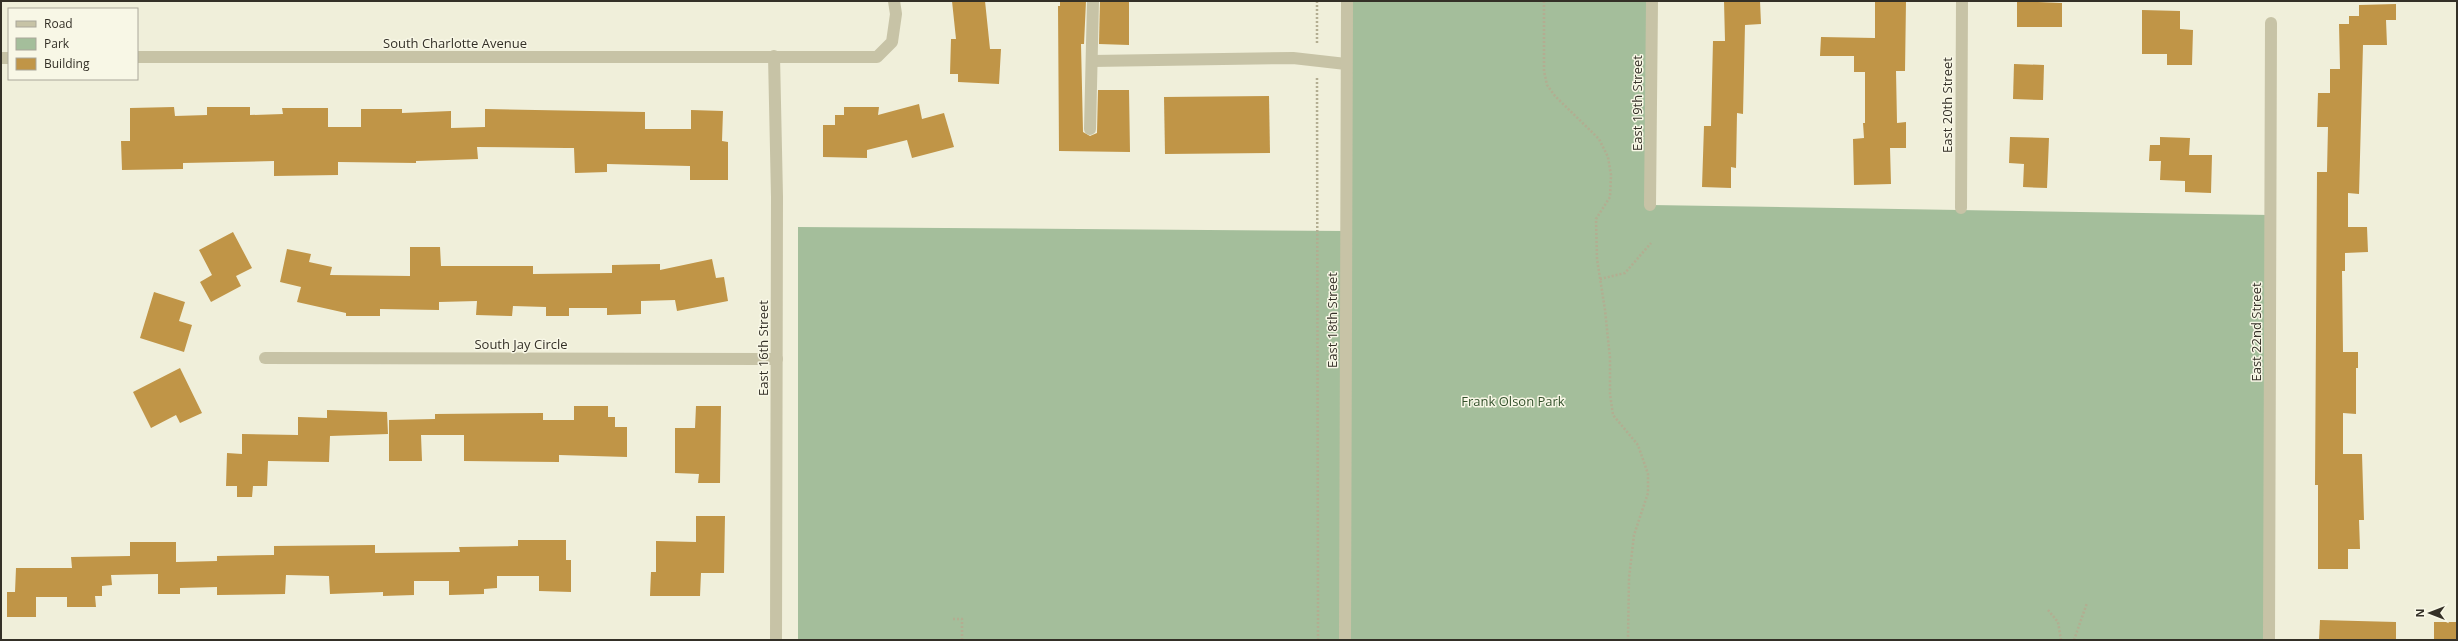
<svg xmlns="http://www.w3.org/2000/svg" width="2458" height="641" font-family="'Open Sans',sans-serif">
<rect width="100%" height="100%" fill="#f0efda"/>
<polygon fill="#a4be9b" points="1347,1 1652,1 1651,205 2270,215 2269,640 798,640 798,227 1346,231"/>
<g fill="#c09547">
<polygon points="952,1 985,1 990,49 1001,49 999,84 958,82 958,74 950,74 951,39 956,39"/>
<polygon points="1060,1 1086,1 1084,44 1081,44 1083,132 1090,136 1097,133 1098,90 1129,90 1130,152 1059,151 1058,6 1060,6"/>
<polygon points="1100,1 1129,1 1129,45 1099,44"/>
<polygon points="1724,1 1760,1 1761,24 1745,25 1743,114 1737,113 1736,168 1731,167 1731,188 1702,187 1704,126 1711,126 1713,41 1725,41"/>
<polygon points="1875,1 1906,1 1905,71 1896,71 1897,123 1906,122 1906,148 1890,148 1891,184 1854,185 1853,139 1864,138 1863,123 1865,123 1865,72 1854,72 1854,56 1820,56 1821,37 1875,38"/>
<polygon points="2017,1 2062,3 2062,27 2017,27"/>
<polygon points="2396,4 2396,20 2386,20 2387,45 2363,45 2359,194 2348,193 2348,227 2367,227 2368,252 2345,253 2345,271 2342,271 2343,352 2358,352 2358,368 2356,368 2356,414 2343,413 2343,454 2362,454 2364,520 2359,520 2360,549 2348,549 2348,569 2318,569 2318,485 2315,485 2317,172 2327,172 2328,127 2317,127 2318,93 2330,93 2330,69 2340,69 2339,24 2349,24 2349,16 2359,16 2359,5"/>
<polygon points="2142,10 2180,11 2180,29 2193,30 2192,65 2167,65 2167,54 2142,54"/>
<polygon points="2014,64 2044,65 2043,100 2013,99"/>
<polygon points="1269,96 1270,153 1165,154 1164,97"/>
<polygon points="919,104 922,119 944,113 954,147 912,158 907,140 867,150 867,158 823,157 823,125 835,125 835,115 844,115 844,107 879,107 878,115"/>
<polygon points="174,107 175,116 207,115 207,107 250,107 250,115 283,114 282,108 328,108 328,127 361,127 361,109 402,109 402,113 451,111 451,128 485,127 485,109 645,112 645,129 691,129 691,110 723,111 722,141 728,142 728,180 690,180 690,166 607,164 607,172 575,173 574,148 566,148 477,147 478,159 416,161 416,163 338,162 338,175 274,176 274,161 183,163 183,169 122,170 121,141 130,141 130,108"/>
<polygon points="2010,137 2049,138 2047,188 2023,187 2024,164 2009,163"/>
<polygon points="2160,137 2190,138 2189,155 2212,155 2211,193 2185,192 2185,181 2160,180 2161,161 2149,161 2150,145 2160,145"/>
<polygon points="233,232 252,268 236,276 241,286 211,302 200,282 212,275 199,250"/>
<polygon points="410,247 440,247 441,266 533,266 533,274 612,273 612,265 660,264 660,270 712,259 716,278 724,277 728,301 677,311 675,300 641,301 641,314 607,315 607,308 569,308 569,316 546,316 546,307 513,306 512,316 476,315 477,301 439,302 439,310 380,309 380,316 346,316 346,313 297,302 301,287 280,282 287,249 311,254 309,262 332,267 330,275 410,276"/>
<polygon points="154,292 185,302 179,321 192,325 184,352 140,338"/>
<polygon points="180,368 202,413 180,423 176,415 151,428 133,392"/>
<polygon points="574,406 608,406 608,417 615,417 615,427 627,427 627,457 559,455 559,462 464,461 464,435 421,435 422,461 389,461 389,420 435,419 435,414 543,413 543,420 574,420"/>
<polygon points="696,406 721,406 720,483 698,483 699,474 675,473 675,428 695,428"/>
<polygon points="327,410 387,412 388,434 330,436 329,462 268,461 267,486 253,486 252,497 237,497 237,486 226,486 227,453 242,454 242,434 298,435 298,417 327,418"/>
<polygon points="696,516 725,516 724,573 701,573 700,596 650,596 651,572 656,572 656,541 696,542"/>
<polygon points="518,540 566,540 566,560 571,560 571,592 539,591 539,576 497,576 497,588 484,589 484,594 449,595 449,581 414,581 414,595 383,596 383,592 330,594 329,576 286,575 285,594 217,595 217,587 180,588 180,594 158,594 158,574 111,575 112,585 102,586 102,596 95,596 96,607 67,607 67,597 36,597 36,617 7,617 7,592 15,592 16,568 72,568 71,557 130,556 130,542 176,542 176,562 217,561 217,556 274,555 274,546 375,545 375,553 460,552 459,547 518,546"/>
<polygon points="2320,620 2396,622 2396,640 2319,640"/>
<rect x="2434" y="622" width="23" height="18"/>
</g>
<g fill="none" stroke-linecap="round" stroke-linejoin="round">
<g stroke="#b3ad91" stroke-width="2.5" stroke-dasharray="2 2" stroke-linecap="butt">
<polyline points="1317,1 1317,44"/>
<polyline points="1544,1 1544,71 1547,85 1555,96 1599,139 1608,157 1611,175 1610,197 1596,219 1597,259 1605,310 1610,358 1610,394 1613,415 1638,445 1648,474 1648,493 1634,535 1629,578 1628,640"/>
<polyline points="1317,78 1318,640"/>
<polyline points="1600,279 1625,273 1651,243"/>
<polyline points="2048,610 2058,622 2061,640"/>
<polyline points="953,619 962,619 962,640"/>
<polyline points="2074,640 2087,603"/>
</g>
<g stroke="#c7c3a6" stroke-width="12">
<polyline points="774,56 777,197 776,640"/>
<polyline points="137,57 877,57 892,42 896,14 894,1"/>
<polyline points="1,58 9,58"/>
<polyline points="1092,61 1293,58 1346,64"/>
<polyline points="1090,129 1093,1"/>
<polyline points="1650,205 1652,1"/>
<polyline points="1961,208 1962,1"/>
<polyline points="265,358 777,359"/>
<polyline points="1345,640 1347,1"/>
<polyline points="2269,640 2271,23"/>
</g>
</g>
<g text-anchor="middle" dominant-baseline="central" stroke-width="3" stroke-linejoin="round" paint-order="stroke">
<g font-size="13" fill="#343027" stroke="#f8f7e6">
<text x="455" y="43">South Charlotte Avenue</text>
<text transform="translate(1637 103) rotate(-90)">East 19th Street</text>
<text transform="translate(1947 105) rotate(-90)">East 20th Street</text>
<text transform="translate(1332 320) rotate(-90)">East 18th Street</text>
<text transform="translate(2256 332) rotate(-90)">East 22nd Street</text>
<text x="521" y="344">South Jay Circle</text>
<text transform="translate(763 348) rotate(-90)">East 16th Street</text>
</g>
<g font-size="13" fill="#34512c" stroke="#f8f7e6">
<text x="1513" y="401">Frank Olson Park</text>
</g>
</g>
<rect width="2458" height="641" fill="none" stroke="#343027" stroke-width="4"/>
<rect x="8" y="8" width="130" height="72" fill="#f8f7e6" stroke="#aaa79a"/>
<rect x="16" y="21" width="20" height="6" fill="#c7c3a6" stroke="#aaa79a"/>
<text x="44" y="28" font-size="12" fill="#343027">Road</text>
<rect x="16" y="38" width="20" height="12" fill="#a4be9b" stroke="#aaa79a"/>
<text x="44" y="48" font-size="12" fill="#343027">Park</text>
<rect x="16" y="58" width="20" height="12" fill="#c09547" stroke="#aaa79a"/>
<text x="44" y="68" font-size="12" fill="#343027">Building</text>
<g transform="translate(2430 613) rotate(270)" stroke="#f8f7e6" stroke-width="3" paint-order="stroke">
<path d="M0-3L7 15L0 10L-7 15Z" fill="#343027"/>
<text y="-6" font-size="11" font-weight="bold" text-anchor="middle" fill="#343027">N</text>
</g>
</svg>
